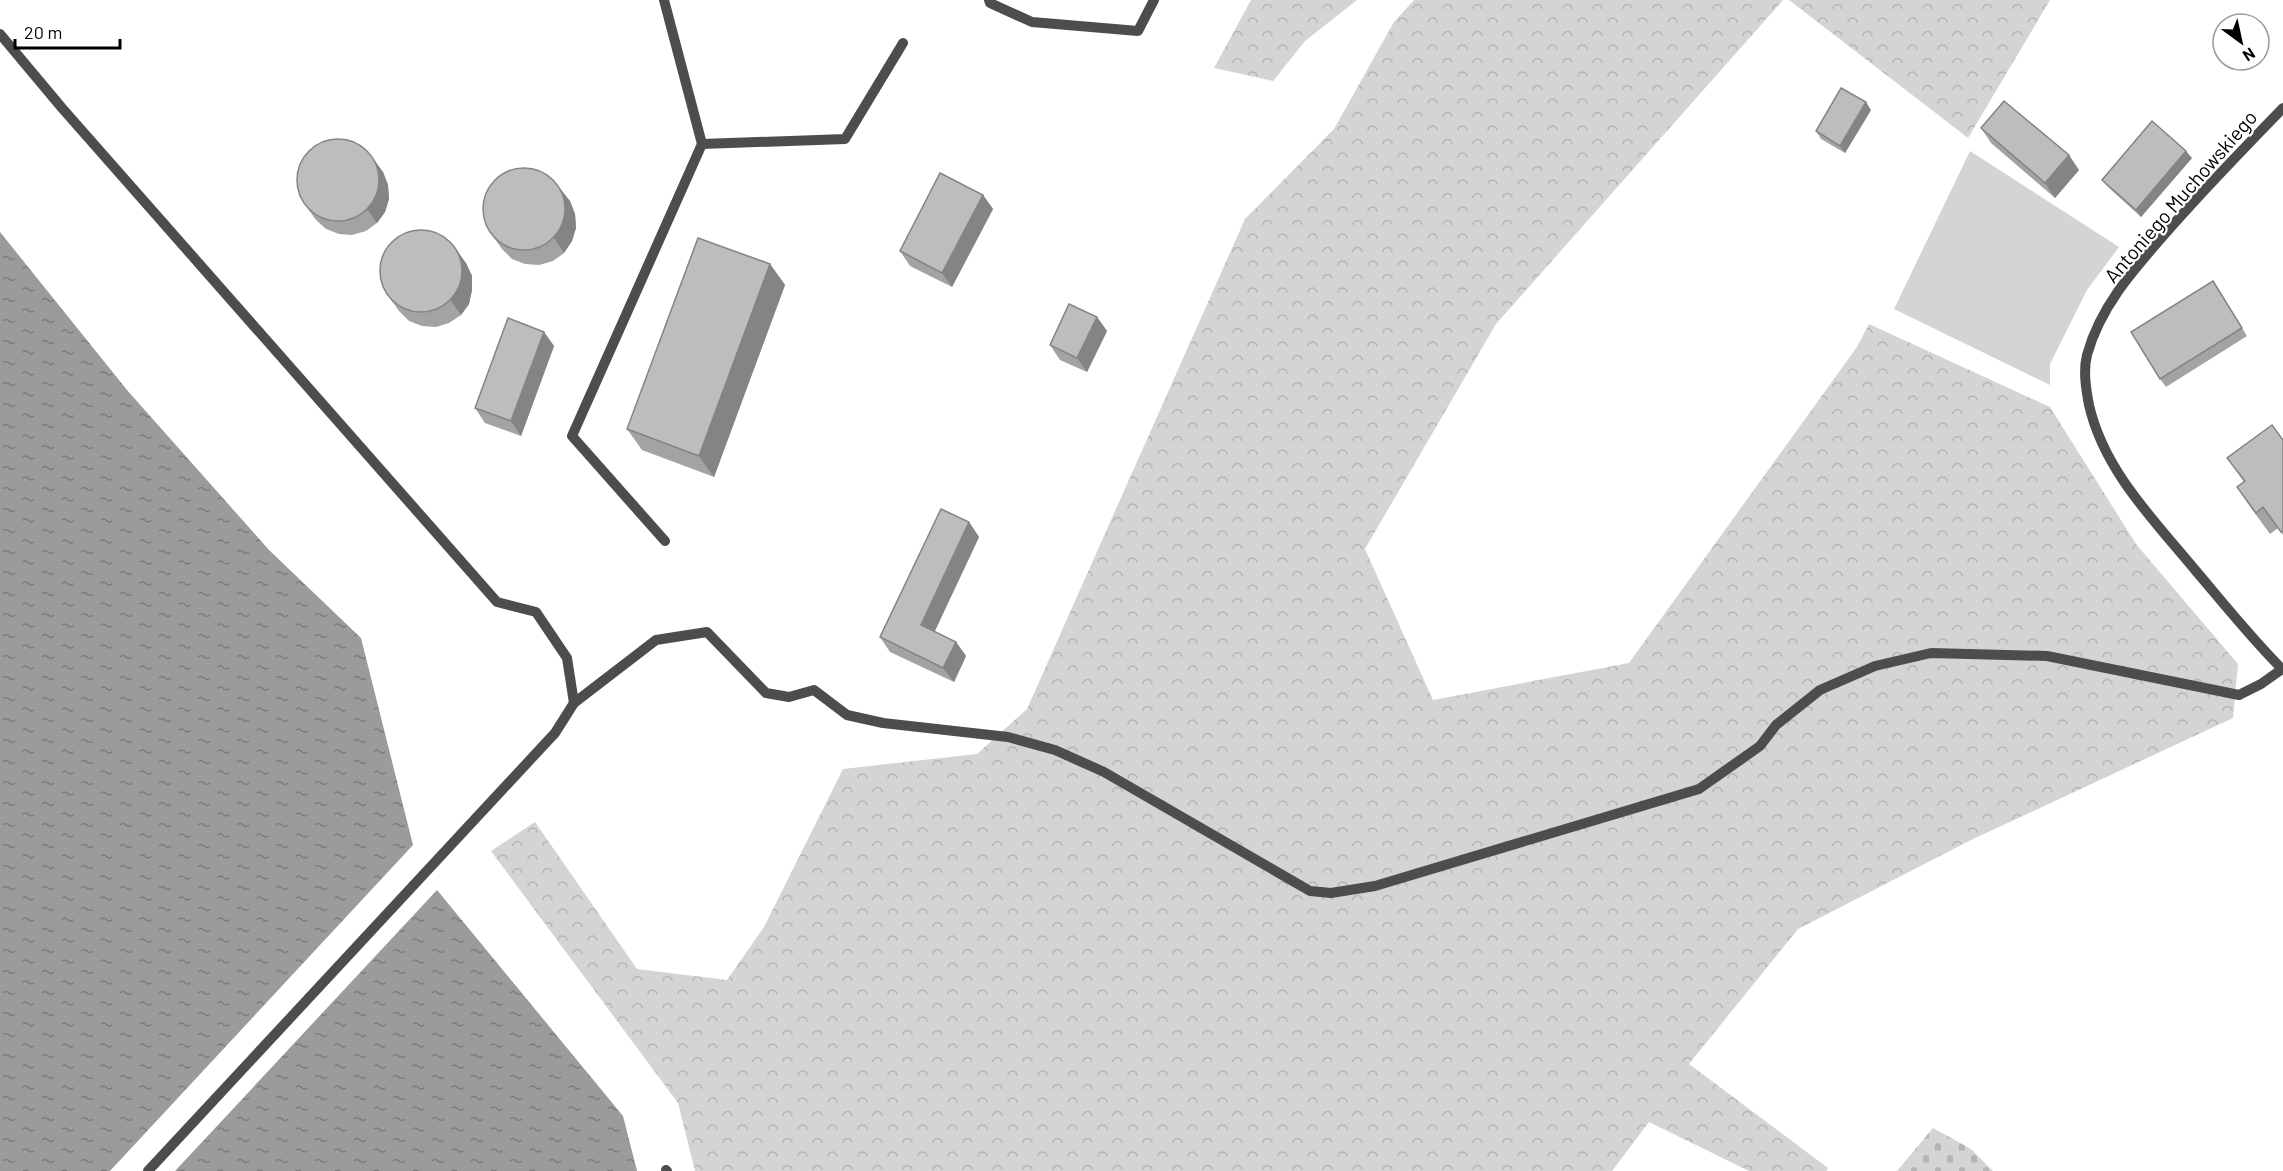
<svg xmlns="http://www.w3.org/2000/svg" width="2283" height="1171" font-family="Barlow,sans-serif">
<defs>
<pattern id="forest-crowns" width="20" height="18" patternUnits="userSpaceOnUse" patternTransform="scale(1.5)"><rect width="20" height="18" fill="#d4d4d4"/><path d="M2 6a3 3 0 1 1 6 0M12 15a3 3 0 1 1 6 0" fill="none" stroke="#b4b4b4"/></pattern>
<pattern id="cemetery-stones" width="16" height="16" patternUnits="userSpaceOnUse" patternTransform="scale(1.5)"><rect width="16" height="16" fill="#d4d4d4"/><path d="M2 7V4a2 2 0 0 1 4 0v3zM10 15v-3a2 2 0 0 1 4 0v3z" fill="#b4b4b4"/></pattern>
<pattern id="water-ripples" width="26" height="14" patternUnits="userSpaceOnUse" patternTransform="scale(1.5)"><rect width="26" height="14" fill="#9b9b9b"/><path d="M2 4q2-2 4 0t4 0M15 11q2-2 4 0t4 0" fill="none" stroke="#7c7c7c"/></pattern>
</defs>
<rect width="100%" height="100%" fill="#fff"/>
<g fill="url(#forest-crowns)">
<polygon points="1251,0 1357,0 1305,41 1273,81 1214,68"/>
<polygon points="1414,0 1783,0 1496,324 1365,549 1433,700 1629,663 1857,347 1869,324 2050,407 2136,544 2238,664 2233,718 1969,841 1798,929 1689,1064 1828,1168 1826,1171 1749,1171 1649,1122 1612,1171 695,1171 678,1103 491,851 535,822 637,969 727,980 764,927 843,769 977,754 1027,709 1245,219 1334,129 1394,22"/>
<polygon points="1789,0 2050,0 1968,138"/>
</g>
<polygon fill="url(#cemetery-stones)" points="1933,1128 1971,1149 1993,1171 1897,1171"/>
<polygon fill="#d4d4d4" points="1970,151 2119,247 2087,290 2050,364 2050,385 1894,309"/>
<g fill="url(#water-ripples)">
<polygon points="0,232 127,390 269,550 361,638 413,845 110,1171 0,1171"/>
<polygon points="437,890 623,1116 637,1171 175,1171"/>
</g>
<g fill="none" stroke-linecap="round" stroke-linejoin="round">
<g stroke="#4d4d4d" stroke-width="10">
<polyline points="664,0 702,144"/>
<polyline points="989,0 990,3 1032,22 1138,31 1154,0"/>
<polyline points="0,34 62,108 497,602 536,612 567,658 574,703"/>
<path d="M 2283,108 C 2245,147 2207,186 2171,227 C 2137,266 2101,304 2087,355 C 2083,371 2086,389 2089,405 C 2104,471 2154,520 2196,571 C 2224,604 2252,639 2283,670"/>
<polyline points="665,541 572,436 702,144 845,139 903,43"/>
<polyline points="666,1170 667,1171"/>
<polyline points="148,1171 555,733 574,703 656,640 707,632 766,693 789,697 814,690 847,715 883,723 1008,737 1055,750 1104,772 1310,891 1331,893 1375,886 1699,789 1760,746 1776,725 1820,690 1875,666 1931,653 2047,656 2239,695 2261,684 2282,669"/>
</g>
</g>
<g fill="#a3a3a3">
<polygon points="1871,110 1845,153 1821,139 1816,131"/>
<polygon points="1981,128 2079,170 2055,198 1991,143"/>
<polygon points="2192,158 2141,217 2108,187 2102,180"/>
<polygon points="383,172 388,185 389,199 385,212 377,223 366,231 352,235 339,234 326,229 316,220 306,206"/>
<polygon points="983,195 993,209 952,287 910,266 900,251"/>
<polygon points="570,201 575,214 576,228 572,241 564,253 553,261 539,265 525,264 512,259 502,249 492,235"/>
<polygon points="466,263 472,276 472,290 469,304 461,315 449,323 436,327 422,326 409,321 399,311 389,297"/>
<polygon points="770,264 785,285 714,477 642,450 627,429"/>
<polygon points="2218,289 2247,336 2166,387 2160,379"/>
<polygon points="1097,317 1107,331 1087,372 1060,360 1050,345"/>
<polygon points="544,332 554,346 521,436 485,423 475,408"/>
<polygon points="2283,440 2283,535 2278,528 2270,534 2251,508 2237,487 2244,482 2227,458"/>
<polygon points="969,522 979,537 935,631 956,642 966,656 954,682 890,652 880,637"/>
</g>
<g fill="#848484">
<polygon points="1866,102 1871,110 1845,153 1840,146"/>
<polygon points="2186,151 2192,158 2141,217 2136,210"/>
<polygon points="2069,155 2079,170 2055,198 2045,183"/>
<polygon points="373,158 383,172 388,185 389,199 385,212 377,223 367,209"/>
<polygon points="559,187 570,201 575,214 576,228 572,241 564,253 554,238"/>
<polygon points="983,195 993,209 952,287 942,273"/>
<polygon points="456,249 466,263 472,276 472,290 469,304 461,315 451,301"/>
<polygon points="770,264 785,285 714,477 699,456"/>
<polygon points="1097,317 1107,331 1087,372 1077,358"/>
<polygon points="544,332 554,346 521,436 511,421"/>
<polygon points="969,522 979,537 931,639 921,625"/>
<polygon points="956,642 966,656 954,682 943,668"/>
</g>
<g fill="#bdbdbd" stroke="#848484" stroke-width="1.5">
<polygon points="1841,88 1866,102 1840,146 1816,131"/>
<polygon points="2004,101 2069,155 2045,183 1981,128"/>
<polygon points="2152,121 2186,151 2136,210 2102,180"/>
<circle cx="338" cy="180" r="41"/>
<circle cx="524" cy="209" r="41"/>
<polygon points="940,173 983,195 942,273 900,251"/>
<circle cx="421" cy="271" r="41"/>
<polygon points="698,238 770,264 699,456 627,429"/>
<polygon points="2213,281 2242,328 2160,379 2131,332"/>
<polygon points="1069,304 1097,317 1077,358 1050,345"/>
<polygon points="508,318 544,332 511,421 475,408"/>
<polygon points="2272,425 2283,440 2283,531 2281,532 2263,507 2256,513 2237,487 2245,481 2227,458"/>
<polygon points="941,509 969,522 921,625 956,642 943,668 880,637"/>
</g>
<g text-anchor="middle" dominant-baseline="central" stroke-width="4.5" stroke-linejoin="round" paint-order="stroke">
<g font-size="20" fill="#000" stroke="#fff">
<text transform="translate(2180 196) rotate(-49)">Antoniego Muchowskiego</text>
</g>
</g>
<g transform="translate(2241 42) rotate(147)"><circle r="28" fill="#ffffff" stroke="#999999" stroke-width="1.5"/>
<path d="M0-4.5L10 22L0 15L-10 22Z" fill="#000000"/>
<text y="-9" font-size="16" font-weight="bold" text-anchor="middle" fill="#000000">N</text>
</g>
<path d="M15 39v9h105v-9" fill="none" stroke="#000000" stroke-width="3"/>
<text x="24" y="39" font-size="18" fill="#000000" stroke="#ffffff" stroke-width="4.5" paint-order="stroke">20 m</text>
</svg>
